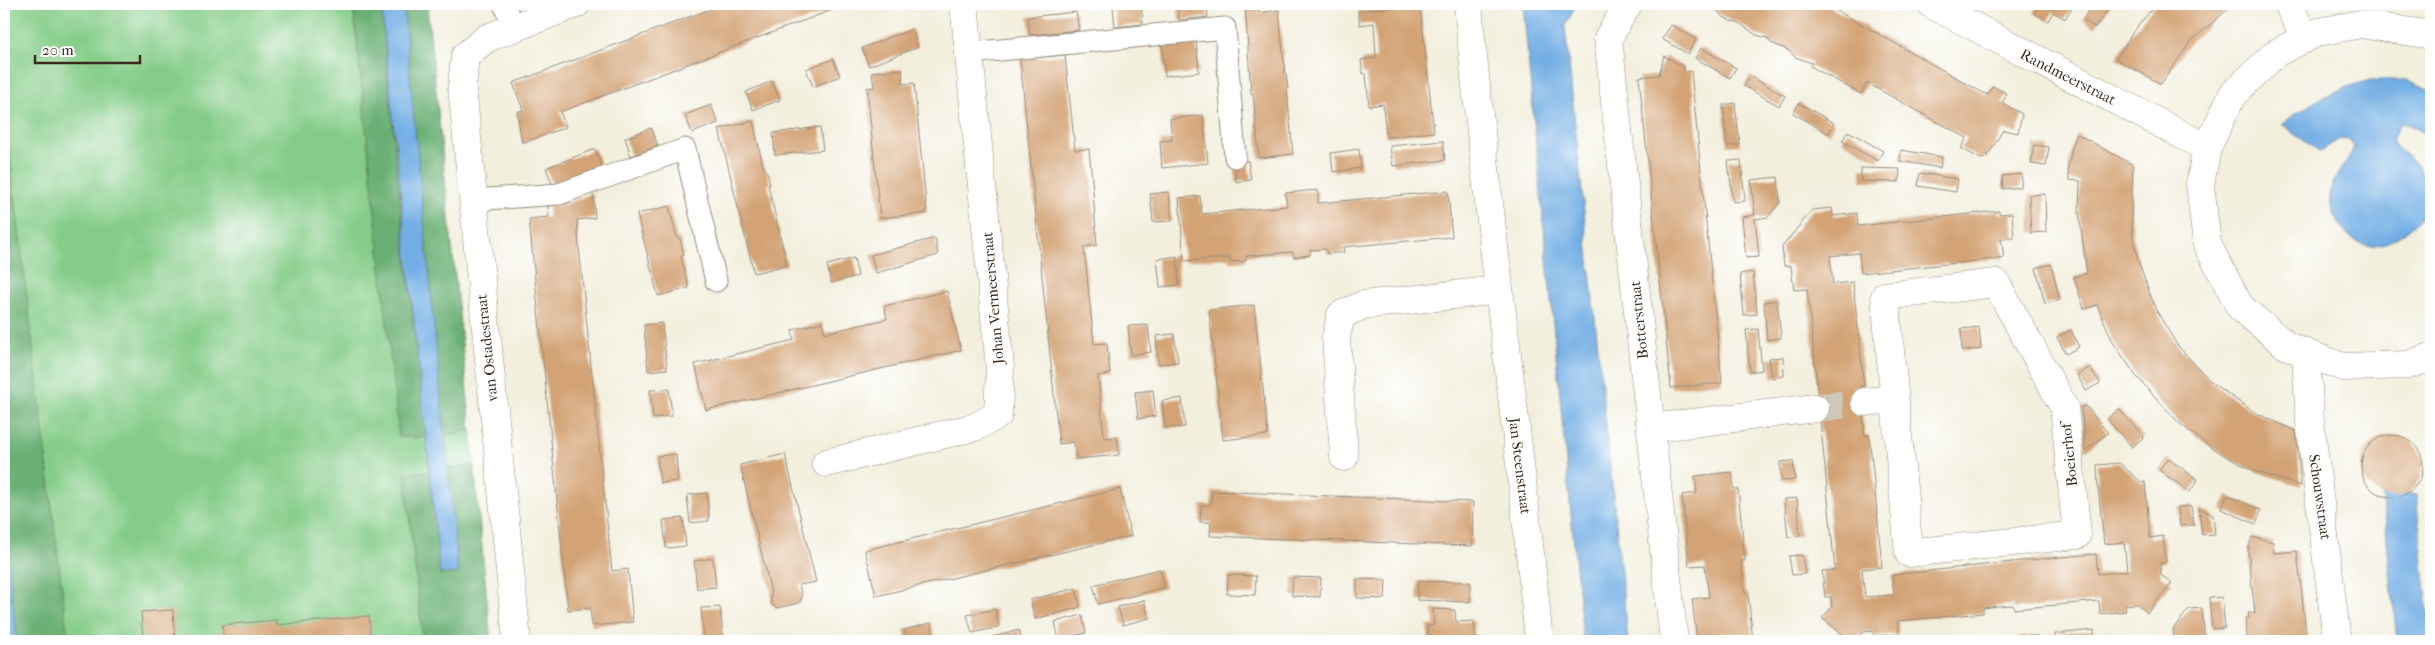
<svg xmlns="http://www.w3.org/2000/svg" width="2435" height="645" font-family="'IM FELL French Canon',serif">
<rect width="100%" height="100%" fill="#fff"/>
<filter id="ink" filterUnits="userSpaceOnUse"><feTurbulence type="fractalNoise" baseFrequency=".02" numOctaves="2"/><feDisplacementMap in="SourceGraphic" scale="10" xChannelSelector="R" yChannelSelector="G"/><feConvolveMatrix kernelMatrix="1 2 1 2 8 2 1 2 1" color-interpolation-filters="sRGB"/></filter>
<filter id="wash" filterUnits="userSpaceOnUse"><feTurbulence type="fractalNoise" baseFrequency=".0096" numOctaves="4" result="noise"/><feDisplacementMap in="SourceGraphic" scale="20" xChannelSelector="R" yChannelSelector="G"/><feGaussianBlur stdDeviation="1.12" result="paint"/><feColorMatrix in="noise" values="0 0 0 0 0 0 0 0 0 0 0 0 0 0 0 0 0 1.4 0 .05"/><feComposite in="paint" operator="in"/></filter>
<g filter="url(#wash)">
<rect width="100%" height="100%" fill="#f2efdd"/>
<g fill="#84cc87" stroke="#607b52">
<polygon points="4,4 353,4 399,437 426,437 429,471 405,474 423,641 68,641 4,105"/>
<polygon points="471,430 474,465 448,469 444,436"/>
</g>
<g fill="#6bb074" stroke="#536d49">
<polygon points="353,4 381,4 397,172 426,437 399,437"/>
<polygon points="403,4 427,4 471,430 444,436"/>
<polygon points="4,105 68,641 17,641 4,529"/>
<polygon points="474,465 491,641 463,641 462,637 444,641 423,641 405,474 429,471 440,574 458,573 448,469"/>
</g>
<g fill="#72aee4" stroke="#566c81">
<polygon points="381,4 403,4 458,573 440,574"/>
<polygon points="1523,4 1577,4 1565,26 1628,641 1583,641"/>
<path d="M 2370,80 L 2408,80 L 2431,90 L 2431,136 L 2403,122 L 2399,124 L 2392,140 L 2396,147 L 2419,166 L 2431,195 C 2428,202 2426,210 2422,216 C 2420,220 2415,224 2411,227 C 2389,247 2360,256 2341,226 C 2336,218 2330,207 2330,197 C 2330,177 2349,163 2354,146 L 2349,139 L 2341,138 L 2319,152 L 2282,124 C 2313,101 2333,90 2370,80 Z"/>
<polygon points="2382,492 2416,494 2431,641 2397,641"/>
<polygon points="4,529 17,641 4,641"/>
</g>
<g id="blocks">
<g fill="#d3a375">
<polygon points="724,4 848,4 560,112 566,127 522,143 517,112 523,110 513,83"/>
<polygon points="1141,4 1143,24 1115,27 1113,7"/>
<polygon points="1177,4 1206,4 1208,17 1179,20"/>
<polygon points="1245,4 1258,4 1259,13 1279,10 1285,74 1286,74 1288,90 1287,90 1293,154 1259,158 1253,93 1251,94"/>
<polygon points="1309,4 1323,4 1323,5 1309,7"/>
<polygon points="1420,4 1434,132 1386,137 1383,104 1369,106 1366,74 1363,74 1361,60 1376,58 1374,23 1360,25 1358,11"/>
<polygon points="1718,4 1825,4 1987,95 1993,86 2007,94 2002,103 2022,114 2018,133 2003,130 1987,157 1981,159 1961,148 1967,138 1867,83 1861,94 1810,66 1812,63 1795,57 1788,50 1771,43 1767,38 1756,35 1738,22 1731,21 1722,16 1715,9"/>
<polygon points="2039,4 2074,4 2065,19 2053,12 2048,21 2034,13"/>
<polygon points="2093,4 2112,4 2095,28 2083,19"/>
<polygon points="2156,4 2234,4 2191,41 2161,84 2116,59 2133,32"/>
<polygon points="1076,12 1079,30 1030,35 1028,17"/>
<polygon points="1671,25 1696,39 1688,54 1662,39"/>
<polygon points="912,29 918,47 869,66 862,48"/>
<polygon points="1196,40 1199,72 1165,76 1162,44"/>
<polygon points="1701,48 1736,68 1730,78 1695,58"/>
<polygon points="1065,55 1075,150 1089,149 1092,180 1097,245 1084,247 1094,344 1107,343 1110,374 1098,376 1104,438 1117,437 1119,455 1076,459 1074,442 1059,444 1020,59"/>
<polygon points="1664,56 1684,67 1684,72 1691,71 1722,383 1671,388 1639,77 1659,75"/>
<polygon points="833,59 840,76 813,87 806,69"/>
<polygon points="902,69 903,84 914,83 927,213 880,218 867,88 874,87 872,72"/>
<polygon points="1750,76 1785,96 1779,106 1744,86"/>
<polygon points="772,81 780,100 753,110 746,92"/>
<polygon points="1735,103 1740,145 1727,146 1723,105"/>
<polygon points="1799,103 1834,123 1829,134 1793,113"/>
<polygon points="711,105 718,123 692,133 685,115"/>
<polygon points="1203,115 1208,163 1162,168 1160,141 1172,140 1170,119"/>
<polygon points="753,121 763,166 768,174 770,185 768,185 787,265 754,273 719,129"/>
<polygon points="820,127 823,150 775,155 773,133"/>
<polygon points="651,128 658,146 631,156 625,138"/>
<polygon points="1848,131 1883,151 1878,161 1842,141"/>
<polygon points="2077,134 2133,165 2131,210 2133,236 2138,261 2156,310 2177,345 2212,383 2254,412 2296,431 2301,486 2257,472 2229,458 2202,441 2178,422 2136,376 2113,342 2097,305 2084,309 2074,277 2087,273 2079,212 2080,181 2069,180 2068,168 2072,147"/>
<polygon points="1443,141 1445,160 1393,166 1390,146"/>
<polygon points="2034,145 2049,147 2046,166 2031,164"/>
<polygon points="595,149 602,167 553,186 546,168"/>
<polygon points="1359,149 1361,168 1333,172 1331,153"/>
<polygon points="1901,150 1942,157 1940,168 1900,161"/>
<polygon points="1741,160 1745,201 1733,202 1728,161"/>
<polygon points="1248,161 1251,180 1236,182 1234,162"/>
<polygon points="1861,168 1900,169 1899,182 1861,181"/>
<polygon points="1920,173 1958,179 1956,192 1918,186"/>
<polygon points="2022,174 2021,187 2003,189 2002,176"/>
<polygon points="1778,177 1780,202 1768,217 1755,219 1759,257 1746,258 1742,217 1755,215 1751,180"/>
<polygon points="1318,190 1318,203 1448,191 1452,237 1343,247 1344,252 1327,254 1326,249 1310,250 1310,255 1293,257 1293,252 1246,256 1246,261 1230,262 1230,258 1184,261 1179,198 1200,196 1202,214 1287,206 1285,193"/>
<polygon points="1169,192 1172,221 1153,222 1150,194"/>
<polygon points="593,193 595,218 577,220 579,247 612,571 628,569 633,622 592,626 590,608 568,610 529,219 549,217 548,206 565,204"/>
<polygon points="2045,194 2046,232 2031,233 2029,195"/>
<polygon points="669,206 677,238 680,238 684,255 681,256 689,288 658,296 637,214"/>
<polygon points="1832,208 1833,216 1857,213 1858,226 1999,211 1999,214 2012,213 2014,238 2001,239 2004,258 1861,273 1859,253 1830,256 1833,284 1853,282 1864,386 1860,387 1862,411 1865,435 1869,435 1874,481 1882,567 1862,569 1865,597 1894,595 1892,575 2039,559 2096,554 2098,574 2127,571 2124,542 2104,544 2098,486 2097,465 2119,463 2141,482 2145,481 2150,538 2163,536 2166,562 2160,563 2161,575 2172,583 2147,613 2137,604 2125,605 2126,611 2100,614 2099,601 2014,609 2013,605 1998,606 1983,608 1983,613 1898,621 1899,634 1874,636 1873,631 1863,632 1855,641 1851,641 1822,618 1832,607 1831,597 1825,597 1822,571 1835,570 1810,316 1807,289 1794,290 1791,266 1784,266 1782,247 1812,210"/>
<polygon points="935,238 938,255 876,273 871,255"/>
<polygon points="1177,256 1179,285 1160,287 1157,259"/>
<polygon points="854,258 858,276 831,283 827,265"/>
<polygon points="2051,264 2060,300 2045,304 2036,268"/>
<polygon points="1753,272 1757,314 1744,315 1740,274"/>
<polygon points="947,291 961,350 706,410 695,364 794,340 792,330 822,322 825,333 887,319 884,306"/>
<polygon points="1777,300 1781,338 1767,340 1764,302"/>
<polygon points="1254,305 1268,435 1223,440 1209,310"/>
<polygon points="662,323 667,369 648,371 644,325"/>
<polygon points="1148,325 1151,352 1131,355 1128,326"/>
<polygon points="1979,327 1981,349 1962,351 1961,329"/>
<polygon points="1758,329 1762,370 1750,372 1746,330"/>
<polygon points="2071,330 2079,347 2066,354 2057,337"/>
<polygon points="1174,334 1178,362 1159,364 1156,336"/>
<polygon points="1783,357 1784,376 1772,378 1769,358"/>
<polygon points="2090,367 2100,383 2086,391 2077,375"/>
<polygon points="669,389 672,416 653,418 650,390"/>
<polygon points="1153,390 1156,416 1138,419 1135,392"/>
<polygon points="1182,398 1185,427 1165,428 1162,401"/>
<polygon points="2086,406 2108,433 2085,451 2081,407"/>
<polygon points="2119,409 2144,437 2132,447 2107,419"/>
<circle cx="2392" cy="466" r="31"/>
<polygon points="676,454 678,481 660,483 657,456"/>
<polygon points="785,454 816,582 799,585 802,597 799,603 777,608 771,604 771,592 740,465"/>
<polygon points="2168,458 2198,480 2190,492 2159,470"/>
<polygon points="1793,461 1795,480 1782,481 1780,462"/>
<polygon points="1732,472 1734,489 1738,489 1745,561 1741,561 1743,578 1745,593 1748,593 1753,641 1697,641 1692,599 1709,597 1705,565 1689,566 1682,495 1697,493 1695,476"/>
<polygon points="1120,489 1131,536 876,596 865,550"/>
<polygon points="1212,491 1473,502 1472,546 1210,536 1211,522 1200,522 1201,505 1211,505"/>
<polygon points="707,493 709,521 690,523 687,495"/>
<polygon points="2227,495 2261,510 2256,524 2221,509"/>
<polygon points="1797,498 1800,536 1788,537 1784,499"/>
<polygon points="2191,506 2194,525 2180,526 2178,507"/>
<polygon points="2199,508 2213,515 2215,534 2202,535"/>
<polygon points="683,518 686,546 666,548 663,520"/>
<polygon points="2252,537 2273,542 2274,553 2297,551 2307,641 2251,641 2251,637 2247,638 2246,618 2249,618 2248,613 2255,613 2248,550"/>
<polygon points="1802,555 1805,574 1792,575 1789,556"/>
<polygon points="713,558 716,587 697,589 694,561"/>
<polygon points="1160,569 1165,588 1098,604 1093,585"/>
<polygon points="1228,575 1256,576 1255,595 1227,594"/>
<polygon points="1293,577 1321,578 1320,597 1292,596"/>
<polygon points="1357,579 1386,580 1385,599 1357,598"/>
<polygon points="1418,581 1470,582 1470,602 1417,600"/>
<polygon points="1076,588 1080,607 1035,619 1030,600"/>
<polygon points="2222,597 2225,628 2212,629 2209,598"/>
<polygon points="1144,600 1149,618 1123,625 1118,607"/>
<polygon points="720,607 723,637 704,639 701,608"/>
<polygon points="2202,608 2205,641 2177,641 2174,639 2173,629 2189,609"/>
<polygon points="995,609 999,627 972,633 967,615"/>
<polygon points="1433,609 1455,610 1456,622 1474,621 1475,639 1484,638 1484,641 1429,641 1427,626 1434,625"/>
<polygon points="173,610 175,641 143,641 141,612"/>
<polygon points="1082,615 1086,633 1059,640 1055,622"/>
<polygon points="369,616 371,641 224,641 222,625 277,620 277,625"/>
<polygon points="931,623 936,641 907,641 904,630"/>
<polygon points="1019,630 1022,641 993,641 992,637"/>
<polygon points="2094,630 2095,641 2056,641 2055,634"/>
<polygon points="2037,636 2037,641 2018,641 2017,637"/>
</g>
</g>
</g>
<g filter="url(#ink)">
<use href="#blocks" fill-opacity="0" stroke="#968c7e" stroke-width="1"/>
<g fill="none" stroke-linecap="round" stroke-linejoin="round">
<polyline stroke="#cdc8b7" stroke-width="28" stroke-dasharray="28 14" stroke-linecap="butt" points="1815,408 1865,402"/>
<g stroke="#968c7e" stroke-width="23">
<g id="service">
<polyline points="504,4 514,28"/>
<polyline points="970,53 1225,28 1235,157"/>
<polyline points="473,200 559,194 685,149 716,281"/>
</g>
</g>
<g stroke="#968c7e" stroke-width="29">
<g id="minor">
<path d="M 1468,4 C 1487,217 1519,428 1539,641"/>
<polyline points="1628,4 1608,38 1674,641"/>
<polyline points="1931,4 2207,148 2233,94 2276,53 2318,32 2361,24 2431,35"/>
<polyline points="2288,4 2305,39"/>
<polyline points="2207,148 2200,184 2207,244 2240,307 2287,346 2343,367 2408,365 2431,357"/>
<polygon points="1996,283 2064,407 2077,535 1909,553 1885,296"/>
<polyline points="2306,353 2310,422 2337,641"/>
<polyline points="1865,402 1893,399"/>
<polyline points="1651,428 1815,408"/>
<polyline points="1344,457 1336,337 1341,315 1363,305 1499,290"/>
<polyline points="826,463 975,427 998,415 1000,368 964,4"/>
<polyline points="517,641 462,87 465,56 487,38 576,4"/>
</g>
</g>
<use href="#service" stroke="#fff" stroke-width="21"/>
<use href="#minor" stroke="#fff" stroke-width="28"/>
</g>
</g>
<g text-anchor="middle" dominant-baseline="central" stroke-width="4" stroke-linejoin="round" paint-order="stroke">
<g font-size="15" fill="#3b2a1e" stroke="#fff">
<text transform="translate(2068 77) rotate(27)">Randmeerstraat</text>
<text transform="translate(993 298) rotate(-95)">Johan Vermeerstraat</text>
<text transform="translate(1639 320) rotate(-96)">Botterstraat</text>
<text transform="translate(487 348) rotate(-96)">van Ostadestraat</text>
<text transform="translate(2069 455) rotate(-96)">Boeierhof</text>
<text transform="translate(1520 466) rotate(83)">Jan Steenstraat</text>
<text transform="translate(2320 497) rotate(82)">Schouwstraat</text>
</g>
</g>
<rect width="2435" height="645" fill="none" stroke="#fff" stroke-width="20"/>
<path d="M35 55v8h105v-8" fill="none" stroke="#3b2a1e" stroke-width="2.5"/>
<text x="42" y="55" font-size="15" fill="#3b2a1e" stroke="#ffffff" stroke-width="4" paint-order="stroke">20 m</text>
</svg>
